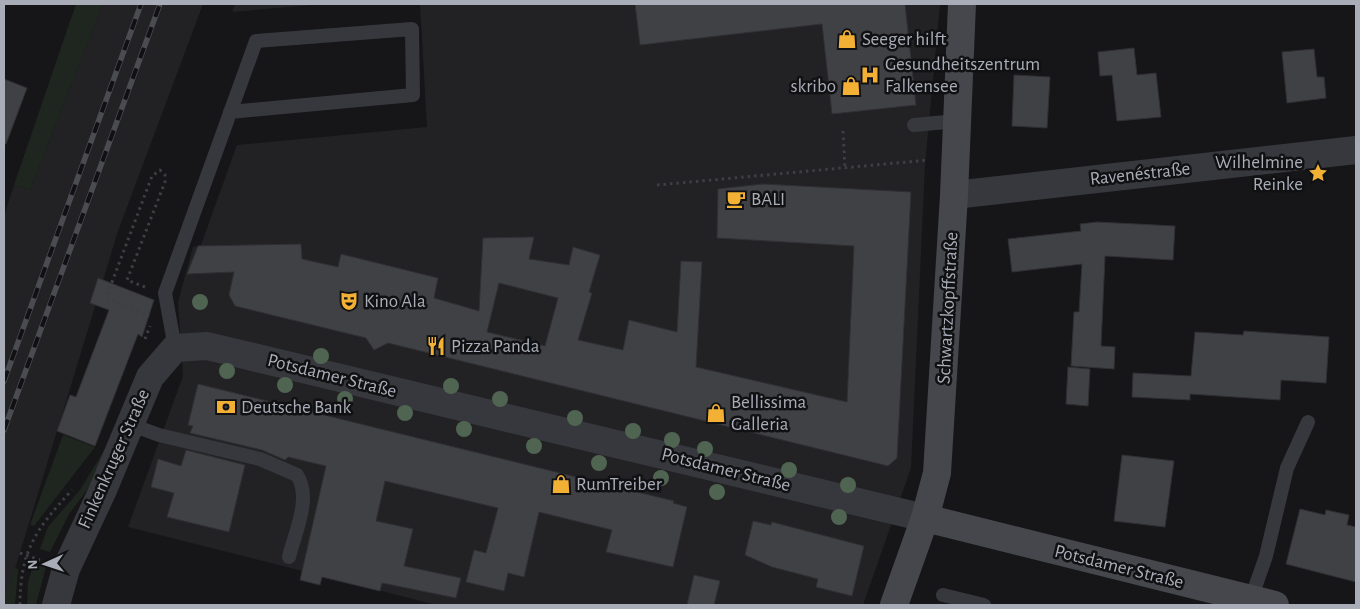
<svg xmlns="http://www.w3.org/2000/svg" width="1360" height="609" font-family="'Alegreya Sans',sans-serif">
<rect width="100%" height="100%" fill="#161618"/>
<g fill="#222225">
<polygon points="103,4 203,4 118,231 4,605 4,216 14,185 30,190"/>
<polygon points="235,4 323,4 232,12"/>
<polygon points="420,4 940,4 925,165 911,468 863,605 437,605 128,527 183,376 178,302 193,247 201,245 237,145 427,127"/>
</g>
<g fill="#1e261f">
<polygon points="76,4 103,4 30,190 14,185"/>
<polygon points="63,435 95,447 34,526 30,525"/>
<polygon points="106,447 90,486 69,514 50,552 40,549 48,527 80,490"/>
<polygon points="34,563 46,567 36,605 27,605 28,582"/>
<polygon points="15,568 18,569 15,605 4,605 4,598"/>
</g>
<g fill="#404145" stroke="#303034" fill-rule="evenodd">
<polygon points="635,4 905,4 916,105 832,114 822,24 640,45"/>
<polygon points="1134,48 1137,75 1156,73 1161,117 1117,121 1112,75 1100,76 1098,52"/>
<polygon points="1314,49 1317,77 1324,77 1326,98 1287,103 1282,52"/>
<polygon points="1014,75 1050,77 1047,128 1012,126"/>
<polygon points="4,79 27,88 6,144 4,144"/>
<path d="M 763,184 L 911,192 L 897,458 L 888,466 L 388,343 L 374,350 L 366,338 L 235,306 L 229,295 L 234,272 L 187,274 L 198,246 L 301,244 L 302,259 L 338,267 L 341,254 L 438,278 L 434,298 L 479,311 L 483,238 L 534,237 L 529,259 L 569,265 L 573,247 L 600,255 L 589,292 L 592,293 L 578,340 L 623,350 L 629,320 L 677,332 L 681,261 L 702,262 L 696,367 L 847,402 L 854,246 L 717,238 L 718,189 ZM 499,283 L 558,298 L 545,346 L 487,332 Z"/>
<polygon points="1097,222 1175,226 1173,260 1105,256 1101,346 1115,347 1114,369 1071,366 1074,312 1079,312 1082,264 1012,272 1008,239 1081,231 1080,224"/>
<polygon points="98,278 154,300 142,337 138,334 95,446 57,431 70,395 76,397 109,310 90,303"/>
<polygon points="1244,331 1329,337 1326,383 1281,380 1280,400 1190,394 1190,400 1132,397 1133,373 1191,376 1195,332 1243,335"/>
<polygon points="1068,367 1090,369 1088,406 1066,404"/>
<polygon points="198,384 674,501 673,503 687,507 673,567 606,552 612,530 539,512 524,577 508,573 504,591 466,582 474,550 486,553 498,508 385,481 376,521 413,529 404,566 461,578 456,598 382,583 380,591 322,577 320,585 300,580 326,466 288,457 285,460 262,450 190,433 193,426 188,425"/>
<polygon points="186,450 245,465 229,532 167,517 174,493 151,487 158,459 181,466"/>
<polygon points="1122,455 1174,461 1165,527 1114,521"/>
<polygon points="1300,509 1325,515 1326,510 1349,515 1347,525 1356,527 1356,582 1286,564"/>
<polygon points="753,521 771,525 772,522 864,546 852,596 816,587 818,579 772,567 745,555"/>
<polygon points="694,575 720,581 714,605 687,605"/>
</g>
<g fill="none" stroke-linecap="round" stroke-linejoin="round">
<g stroke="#3d3f44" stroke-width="3" stroke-dasharray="2.5 4" stroke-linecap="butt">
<polyline points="843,131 845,168"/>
<polyline points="657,185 929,160"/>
<polyline points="145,287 127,280 165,182 165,175 160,170 152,176 106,298 149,316"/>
<polyline points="145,339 150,326"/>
<polyline points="20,553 40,560"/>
<path d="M 20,605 C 20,551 36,529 72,490"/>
</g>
<g stroke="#37383d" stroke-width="14">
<polyline points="914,125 957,121"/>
<polyline points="175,348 165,293 256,41 412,29 413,95 230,112"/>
<path d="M 129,424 L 159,435 L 260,459 L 297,475 C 312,498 295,532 289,557"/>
<polyline points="943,595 984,605"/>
<polyline points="1251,599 1266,556 1287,468 1308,422"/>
</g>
<g stroke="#37383d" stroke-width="28">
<polyline points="954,195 1356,150"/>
<polyline points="56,605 66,569 102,492 150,377 175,348 207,346 925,518"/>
</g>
<g stroke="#45474d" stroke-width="28">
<polyline points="925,518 1275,605"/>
<polyline points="894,605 925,518 937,473 954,195 962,4"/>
</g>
<g stroke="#4a4c52" stroke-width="5.5">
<g id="rail">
<polyline points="4,381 141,4"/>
<polyline points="4,430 160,4"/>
</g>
</g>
<use href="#rail" stroke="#111113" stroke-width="4" stroke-dasharray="11" stroke-linecap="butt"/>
</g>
<g fill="#506452">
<circle cx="200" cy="302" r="8"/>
<circle cx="321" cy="356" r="8"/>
<circle cx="227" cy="371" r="8"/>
<circle cx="285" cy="385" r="8"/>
<circle cx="451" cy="386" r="8"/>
<circle cx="345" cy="399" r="8"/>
<circle cx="500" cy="399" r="8"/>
<circle cx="405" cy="413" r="8"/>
<circle cx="575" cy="418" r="8"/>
<circle cx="464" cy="429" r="8"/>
<circle cx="633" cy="431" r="8"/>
<circle cx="672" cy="440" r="8"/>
<circle cx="534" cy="446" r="8"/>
<circle cx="705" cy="449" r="8"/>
<circle cx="599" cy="463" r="8"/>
<circle cx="789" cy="470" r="8"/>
<circle cx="661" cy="478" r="8"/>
<circle cx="848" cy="485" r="8"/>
<circle cx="717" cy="492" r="8"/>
<circle cx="839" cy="517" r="8"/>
</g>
<defs>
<g id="shop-bare" transform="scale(1.5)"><path d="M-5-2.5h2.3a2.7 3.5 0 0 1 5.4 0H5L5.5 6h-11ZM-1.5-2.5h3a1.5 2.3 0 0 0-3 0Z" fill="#f2b134" stroke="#111113" stroke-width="2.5" paint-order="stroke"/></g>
<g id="hospital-bare" transform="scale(1.5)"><path d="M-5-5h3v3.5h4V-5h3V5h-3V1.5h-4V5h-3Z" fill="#f2b134" stroke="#111113" stroke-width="2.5" paint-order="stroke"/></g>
<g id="sight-bare" transform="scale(1.5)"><path d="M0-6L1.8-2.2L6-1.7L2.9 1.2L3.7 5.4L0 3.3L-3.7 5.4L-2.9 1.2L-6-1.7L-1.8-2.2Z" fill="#f2b134" stroke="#111113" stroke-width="2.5" paint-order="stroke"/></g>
<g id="cafe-bare" transform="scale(1.5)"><path d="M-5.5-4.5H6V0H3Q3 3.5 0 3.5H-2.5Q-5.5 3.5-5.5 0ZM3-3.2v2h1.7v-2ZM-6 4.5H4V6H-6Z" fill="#f2b134" stroke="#111113" stroke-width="2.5" paint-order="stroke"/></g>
<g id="theatre-bare" transform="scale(1.5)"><path d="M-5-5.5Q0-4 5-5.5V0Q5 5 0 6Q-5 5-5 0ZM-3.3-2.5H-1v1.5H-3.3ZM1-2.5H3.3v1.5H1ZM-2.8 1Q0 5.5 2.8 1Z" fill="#f2b134" stroke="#111113" stroke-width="2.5" paint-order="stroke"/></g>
<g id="restaurant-bare" transform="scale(1.5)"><path d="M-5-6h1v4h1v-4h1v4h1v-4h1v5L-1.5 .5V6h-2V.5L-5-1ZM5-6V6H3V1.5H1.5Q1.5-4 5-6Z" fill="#f2b134" stroke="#111113" stroke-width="2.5" paint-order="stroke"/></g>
<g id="bank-bare" transform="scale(1.5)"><path d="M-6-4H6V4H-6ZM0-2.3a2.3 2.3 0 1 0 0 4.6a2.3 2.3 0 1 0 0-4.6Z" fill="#f2b134" stroke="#111113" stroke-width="2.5" paint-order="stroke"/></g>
</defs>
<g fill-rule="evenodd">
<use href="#shop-bare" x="847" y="39"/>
<use href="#hospital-bare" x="870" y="75"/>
<use href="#shop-bare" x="851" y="86"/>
<use href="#sight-bare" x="1318" y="173"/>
<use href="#cafe-bare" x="736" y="199"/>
<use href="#theatre-bare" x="349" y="301"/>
<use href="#restaurant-bare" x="436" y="346"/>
<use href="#bank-bare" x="226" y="407"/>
<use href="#shop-bare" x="716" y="413"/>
<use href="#shop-bare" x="561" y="484"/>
</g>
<g text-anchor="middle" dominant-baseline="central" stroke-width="5" stroke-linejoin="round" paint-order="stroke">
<g font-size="19" fill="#a8adb8" stroke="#111113" text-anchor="start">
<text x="862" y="39">Seeger hilft</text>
<text x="885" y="64">Gesundheitszentrum<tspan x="885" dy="22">Falkensee</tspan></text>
<text x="836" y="86" text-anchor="end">skribo</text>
<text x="1303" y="162" text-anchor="end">Wilhelmine<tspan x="1303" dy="22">Reinke</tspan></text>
<text x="751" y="199">BALI</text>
<text x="364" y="301">Kino Ala</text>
<text x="451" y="346">Pizza Panda</text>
<text x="731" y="402">Bellissima<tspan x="731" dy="22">Galleria</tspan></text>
<text x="241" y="407">Deutsche Bank</text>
<text x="576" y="484">RumTreiber</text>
</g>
<g font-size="19" fill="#a8adb8" stroke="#111113">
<text transform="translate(1140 174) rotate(-6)">Ravenéstraße</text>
<text transform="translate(948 308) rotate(-87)">Schwartzkopffstraße</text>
<text transform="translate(332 376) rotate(14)">Potsdamer Straße</text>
<text transform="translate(114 459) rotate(-66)">Finkenkruger Straße</text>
<text transform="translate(726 470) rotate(14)">Potsdamer Straße</text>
<text transform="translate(1119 567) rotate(14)">Potsdamer Straße</text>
</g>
</g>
<rect width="1360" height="609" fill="none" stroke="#a8adb8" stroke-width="10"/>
<g transform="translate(45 564) rotate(267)" stroke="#111113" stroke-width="4" paint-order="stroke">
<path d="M0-4L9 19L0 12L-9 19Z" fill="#a8adb8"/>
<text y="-8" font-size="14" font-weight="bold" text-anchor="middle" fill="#a8adb8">N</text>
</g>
</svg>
